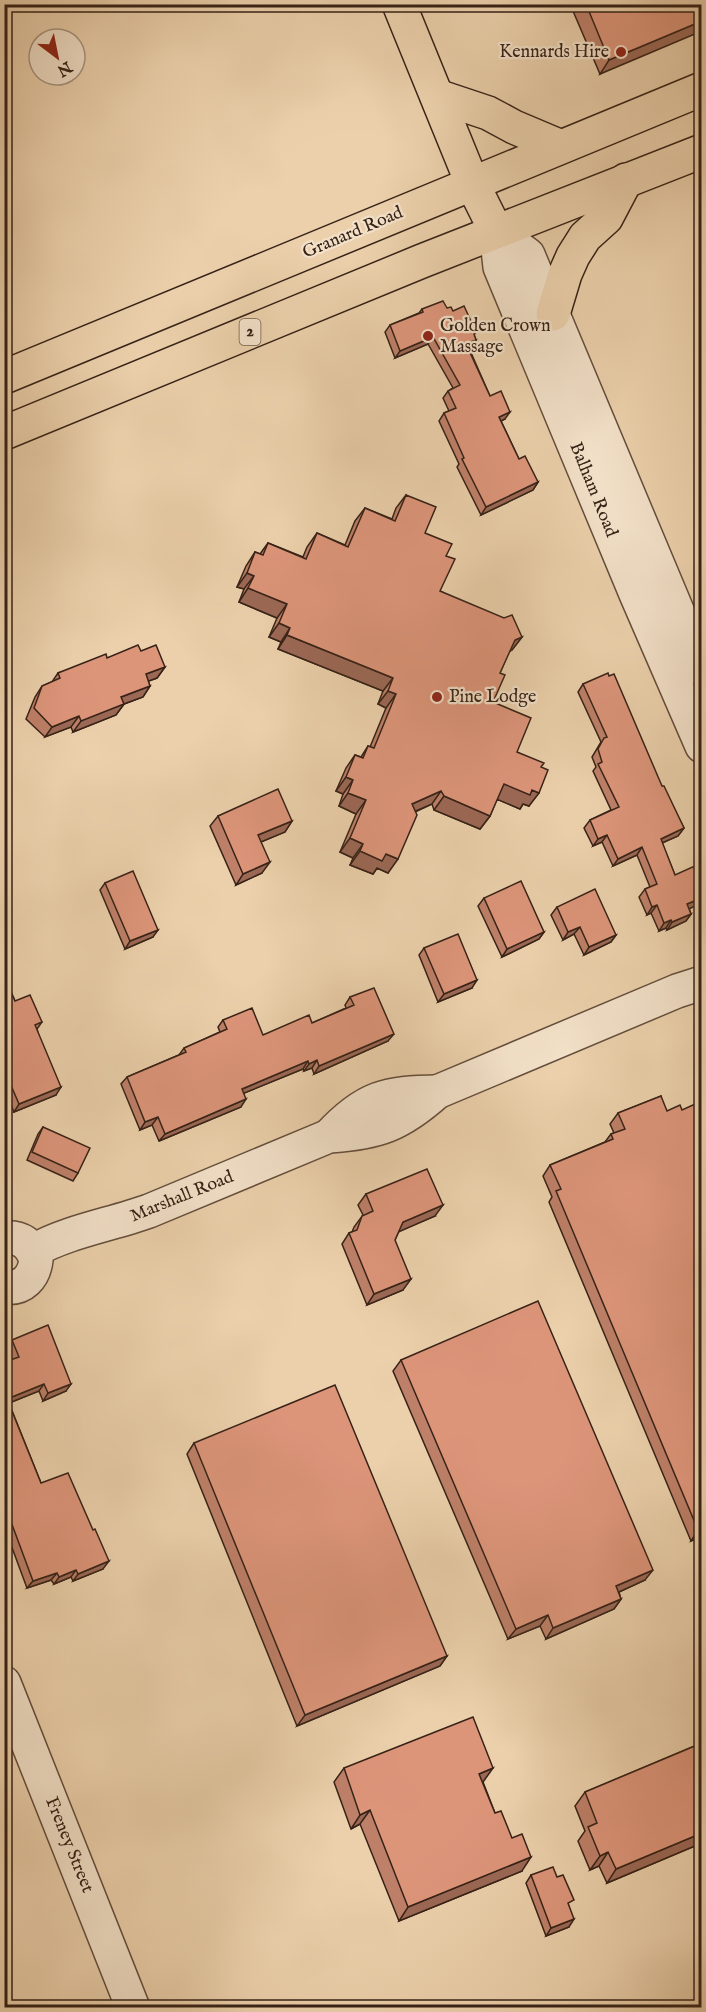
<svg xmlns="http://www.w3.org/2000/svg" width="706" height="2012" font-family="'IM FELL English',serif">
<rect width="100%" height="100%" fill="#ebd0ab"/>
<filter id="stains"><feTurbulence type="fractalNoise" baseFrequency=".00333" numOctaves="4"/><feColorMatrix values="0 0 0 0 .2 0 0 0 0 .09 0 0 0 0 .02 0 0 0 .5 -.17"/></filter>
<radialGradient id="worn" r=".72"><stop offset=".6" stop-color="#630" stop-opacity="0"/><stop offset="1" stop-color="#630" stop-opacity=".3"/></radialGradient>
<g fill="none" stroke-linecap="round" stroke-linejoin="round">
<g stroke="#644e3c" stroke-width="36">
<g id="minor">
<polyline points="496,231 500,267 636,594 702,746"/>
<polyline points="496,231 528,255 702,670"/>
<path d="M 329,1136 C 364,1098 386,1092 437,1092"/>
<path d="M 4,1238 C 21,1236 31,1244 36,1260 C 34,1277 23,1290 4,1287"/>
<path d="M 33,1251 C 69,1231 110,1225 149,1211 L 329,1136 C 378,1133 400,1125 437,1092 L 677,991 L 702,983"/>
<polyline points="4,1683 133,2008"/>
</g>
</g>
<g stroke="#372217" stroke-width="36">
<polyline id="major" points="399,4 472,183 496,231"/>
</g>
<g stroke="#372217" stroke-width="36">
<g id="highway">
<polyline points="437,96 488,113 514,127 559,146"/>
<polyline points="553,314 565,274 573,256 585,237 606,218 626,180"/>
<polyline points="4,377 702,89"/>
<polyline points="4,433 422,261 702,151"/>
</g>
</g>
<use href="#minor" stroke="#f2e0c8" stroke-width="33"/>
<use href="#major" stroke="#ebd0ab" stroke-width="33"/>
<use href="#highway" stroke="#ebd0ab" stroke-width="33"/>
</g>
<g fill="#be8069" stroke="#372217" stroke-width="1.5">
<polygon points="570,4 702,4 600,74"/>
<polygon points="447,308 453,311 476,332 474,335 476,340 471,348 469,348 490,396 505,419 501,421 519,459 538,482 533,490 481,515 457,467 459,464 439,421 444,413 449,411 443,398 448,391 453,388 428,344 395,358 385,332 390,325 419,313 422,309"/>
<polygon points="406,495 425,533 446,556 440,591 522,637 512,650 509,652 500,673 493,702 517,752 541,767 529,806 523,804 520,809 497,799 490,816 480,829 434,810 432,804 415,812 388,873 377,868 373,874 350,865 353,858 340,852 356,814 339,806 343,794 336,791 346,768 355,755 361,757 368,746 370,747 386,708 378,704 383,691 278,649 281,642 269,637 277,618 239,602 244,589 237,587 246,566 255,552 260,554 268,543 303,557 307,547 317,533 345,545 355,521 365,508 392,519 396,508"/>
<polygon points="141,651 165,667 157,678 148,681 150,686 143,697 124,704 116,715 73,732 71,727 45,737 26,719 35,697 42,686 52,682 58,673 107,658"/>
<polygon points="583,684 662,786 684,828 678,836 662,843 675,875 702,877 702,903 689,908 691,914 686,921 667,930 666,928 659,931 651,913 647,915 639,897 645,889 650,887 637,855 613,866 602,842 593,846 584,828 590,820 611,810 593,771 596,767 592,757 601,742 578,692"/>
<polygon points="218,816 292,821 285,832 261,842 262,873 236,885 210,826"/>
<polygon points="105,883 153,937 125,949 100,890"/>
<polygon points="484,898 544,932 539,939 502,957 478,906"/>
<polygon points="557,907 616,935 611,942 584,955 574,934 563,940 551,915"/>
<polygon points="424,948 472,988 438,1002 419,955"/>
<polygon points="4,976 15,1001 42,1022 37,1029 56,1095 14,1112 4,1089"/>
<polygon points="350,997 388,1041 314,1074 312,1068 304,1071 303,1069 244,1093 241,1107 159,1141 152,1125 140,1130 121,1084 127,1077 179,1055 184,1048 220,1032 218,1027 223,1020 263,1035 312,1023 346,1008 345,1005"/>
<polygon points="661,1096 702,1536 691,1541 549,1202 552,1197 543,1176 550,1165 605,1142 611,1134 614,1133 610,1124 618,1113"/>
<polygon points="43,1127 78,1173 73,1181 27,1160 38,1134"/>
<polygon points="366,1194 435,1216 399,1231 395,1240 403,1290 367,1305 342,1244 349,1233 352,1232 354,1227 363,1215 358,1205"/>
<polygon points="12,1340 66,1391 43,1401 39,1391 9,1403 41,1483 103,1569 73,1581 71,1577 54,1584 51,1580 27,1588 4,1526 4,1362 11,1360 6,1348"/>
<polygon points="401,1360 645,1580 619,1592 621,1599 614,1609 546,1639 540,1626 508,1639 393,1371"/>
<polygon points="194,1443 447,1656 440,1666 297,1726 187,1454"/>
<polygon points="702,1743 702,1843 607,1883 599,1866 590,1870 578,1841 585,1831 575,1806 585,1792"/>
<polygon points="344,1768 483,1782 495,1813 522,1871 399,1921 360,1824 351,1829 334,1782"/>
<polygon points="531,1875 557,1877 569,1907 569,1927 546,1936 526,1883"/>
</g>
<g fill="#9b6855" stroke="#372217" stroke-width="1.5">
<polygon points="702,21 702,31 600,74 609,60"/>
<polygon points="433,337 428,344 395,358 400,351"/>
<polygon points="476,340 471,348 461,351 466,344"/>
<polygon points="510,412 505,419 493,425 499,417"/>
<polygon points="538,482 533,490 481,515 486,507"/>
<polygon points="247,573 254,576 244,589 237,587"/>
<polygon points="248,588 287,604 277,618 239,602"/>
<polygon points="279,623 290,628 281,642 269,637"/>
<polygon points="287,635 393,678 383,691 278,649"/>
<polygon points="522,637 512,650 505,653 515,640"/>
<polygon points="165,667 157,678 138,685 146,674"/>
<polygon points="150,686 143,697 124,704 116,715 73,732 81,721 121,697"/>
<polygon points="388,691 396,694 386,708 378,704"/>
<polygon points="79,716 71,727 45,737 52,727"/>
<polygon points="346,777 353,780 343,794 336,791"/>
<polygon points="504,784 532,790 539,793 529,806 523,804 520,809 494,798"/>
<polygon points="441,791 432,804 402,817 412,804"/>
<polygon points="348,793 366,800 356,814 339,806"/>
<polygon points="444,796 490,816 480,829 434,810"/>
<polygon points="292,821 285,832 251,846 258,835"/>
<polygon points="684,828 678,836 655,846 661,839"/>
<polygon points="607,835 602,842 593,846 598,839"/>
<polygon points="350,838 363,844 353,858 340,852"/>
<polygon points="642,847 637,855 613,866 618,859"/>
<polygon points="360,851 386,854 398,859 388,873 377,868 373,874 350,865"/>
<polygon points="270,862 262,873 236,885 243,874"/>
<polygon points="702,898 702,903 682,912 687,904"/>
<polygon points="657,905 651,913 647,915 652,907"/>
<polygon points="691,914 686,921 667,930 672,922"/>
<polygon points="671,920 666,928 659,931 664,923"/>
<polygon points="580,927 574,934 563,940 568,932"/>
<polygon points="158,930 153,937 125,949 130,941"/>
<polygon points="544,932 539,939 502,957 507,949"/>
<polygon points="616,935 611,942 584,955 589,947"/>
<polygon points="477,980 472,988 438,1002 444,994"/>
<polygon points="394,1034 388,1041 314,1074 319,1066"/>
<polygon points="317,1060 312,1068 304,1071 309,1064"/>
<polygon points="308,1061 303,1069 237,1096 242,1089"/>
<polygon points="61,1087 56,1095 14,1112 19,1104"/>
<polygon points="246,1099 241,1107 159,1141 165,1134"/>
<polygon points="158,1117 152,1125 140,1130 145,1122"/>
<polygon points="443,1205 435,1216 396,1233 403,1222"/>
<polygon points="411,1279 403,1290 367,1305 374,1294"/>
<polygon points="44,1384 39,1391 4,1405 7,1399"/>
<polygon points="71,1384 66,1391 43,1401 48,1393"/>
<polygon points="702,1529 702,1536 691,1541 698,1530"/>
<polygon points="109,1561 103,1569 73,1581 78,1574"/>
<polygon points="76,1570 71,1577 54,1584 59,1577"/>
<polygon points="653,1570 645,1580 608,1597 616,1586"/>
<polygon points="57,1573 51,1580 27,1588 33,1581"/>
<polygon points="621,1599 614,1609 546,1639 553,1628"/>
<polygon points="548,1615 540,1626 508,1639 516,1629"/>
<polygon points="447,1656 440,1666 297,1726 305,1715"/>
<polygon points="493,1768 483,1782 469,1787 479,1774"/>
<polygon points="370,1810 360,1824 351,1829 360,1815"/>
<polygon points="702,1833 702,1843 607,1883 616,1869"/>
<polygon points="608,1852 599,1866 590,1870 600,1856"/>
<polygon points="531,1857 522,1871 399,1921 408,1907"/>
<polygon points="574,1919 569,1927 546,1936 551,1928"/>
</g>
<g fill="#dd957a" stroke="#372217" stroke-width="1.5">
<polygon points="586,4 702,4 702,21 609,60"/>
<polygon points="443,301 447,308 451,307 453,311 464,306 476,332 474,334 476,340 466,344 490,396 501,391 510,412 499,417 519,459 525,456 538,482 486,507 462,459 464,458 444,413 456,408 448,391 460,385 433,337 400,351 390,325 423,312 422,309"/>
<polygon points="406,495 436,507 425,533 452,544 446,556 455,559 440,591 504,618 512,615 522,637 515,640 500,673 505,675 493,702 531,718 517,752 544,763 541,767 548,770 539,793 532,790 530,795 504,784 490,816 444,796 441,791 412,804 417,815 398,859 386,854 382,861 360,851 363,844 350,838 366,800 348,793 353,780 346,777 355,755 363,758 368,746 374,748 396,694 388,691 393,678 287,635 290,628 279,623 287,604 248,588 254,576 247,573 255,552 263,555 268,543 306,559 317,533 348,547 365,508 395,521"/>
<polygon points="138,645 141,651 156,645 165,667 146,674 150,686 121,697 124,704 81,721 79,716 52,727 34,708 42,686 60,678 58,673 106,654 107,658"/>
<polygon points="608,673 609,676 614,674 662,786 664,786 684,828 661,839 675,875 697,865 702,877 702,898 687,904 691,914 672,922 671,920 664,923 657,905 652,907 645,889 657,884 642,847 618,859 607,835 598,839 590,820 619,807 598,764 602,762 598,749 604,738 607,737 583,684"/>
<polygon points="278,789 292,821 258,835 270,862 243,874 218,816"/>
<polygon points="133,871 158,930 130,941 105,883"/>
<polygon points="521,881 544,932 507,949 484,898"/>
<polygon points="595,889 616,935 589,947 580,927 568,932 557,907"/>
<polygon points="458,934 477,980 444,994 424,948"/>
<polygon points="4,976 15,1001 30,995 42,1022 35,1025 61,1087 19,1104 4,1069"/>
<polygon points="374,988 394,1034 319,1066 317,1060 309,1064 308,1061 242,1089 246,1099 165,1134 158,1117 145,1122 127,1077 186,1052 184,1048 227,1029 223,1020 252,1008 263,1035 309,1015 312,1023 354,1005 350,997"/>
<polygon points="661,1096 667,1111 680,1105 682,1110 702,1101 702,1529 698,1530 556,1191 561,1189 550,1165 613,1139 611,1134 625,1129 618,1113"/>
<polygon points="43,1127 90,1148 78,1173 32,1152"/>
<polygon points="427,1169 443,1205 403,1222 395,1240 411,1279 374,1294 349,1233 357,1230 362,1216 373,1211 366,1194"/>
<polygon points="538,1301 653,1570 616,1586 621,1599 553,1628 548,1615 516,1629 401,1360"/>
<polygon points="48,1325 71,1384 48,1393 44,1384 7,1399 41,1483 68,1473 93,1530 95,1529 109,1561 78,1574 76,1570 59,1577 57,1573 33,1581 4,1503 4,1362 19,1357 12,1340"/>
<polygon points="335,1385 447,1656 305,1715 194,1443"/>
<polygon points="473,1717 493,1768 479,1774 495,1813 501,1811 512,1838 522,1834 531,1857 408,1907 370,1810 360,1815 344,1768"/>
<polygon points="702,1743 702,1833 616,1869 608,1852 600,1856 588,1827 597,1823 585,1792"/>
<polygon points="553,1867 557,1877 563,1875 574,1900 568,1903 574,1919 551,1928 531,1875"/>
</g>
<g fill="#8f2418" stroke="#f2e0c8" stroke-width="2">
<circle cx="621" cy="52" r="6"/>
<circle cx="428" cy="336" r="6"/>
<circle cx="437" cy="697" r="6"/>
</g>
<g text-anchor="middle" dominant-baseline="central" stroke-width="4.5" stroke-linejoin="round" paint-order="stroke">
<rect fill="#f2e0c8" stroke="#6f5b4c" stroke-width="1.5" x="239.5" y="319" width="21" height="26" rx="4.5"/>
<g font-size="16" font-weight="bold" fill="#372217">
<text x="250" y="332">2</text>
</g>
<g font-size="18" fill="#372217" stroke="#f2e0c8" text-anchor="start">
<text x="609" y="52" text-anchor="end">Kennards Hire</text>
<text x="440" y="326">Golden Crown<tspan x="440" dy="21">Massage</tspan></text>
<text x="449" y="697">Pine Lodge</text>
</g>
<g font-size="18" fill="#372217" stroke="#f2e0c8">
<text transform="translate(353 233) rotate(-23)">Granard Road</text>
<text transform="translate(593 490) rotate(68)">Balham Road</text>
<text transform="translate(182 1197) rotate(-22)">Marshall Road</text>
<text transform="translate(69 1845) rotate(68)">Freney Street</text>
</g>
</g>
<rect width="706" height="2012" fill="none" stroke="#ebd0ab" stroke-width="24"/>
<rect x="6" y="6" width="694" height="2000" fill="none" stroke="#372217" stroke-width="3"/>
<rect x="12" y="12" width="682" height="1988" fill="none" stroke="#372217" stroke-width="1.5"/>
<g transform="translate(57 57) rotate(148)"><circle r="28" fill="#f2e0c8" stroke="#a79481" stroke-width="1.5"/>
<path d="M0-4.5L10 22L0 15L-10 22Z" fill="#8f2418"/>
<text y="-9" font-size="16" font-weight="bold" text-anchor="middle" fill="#372217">N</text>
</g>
<rect width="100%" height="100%" filter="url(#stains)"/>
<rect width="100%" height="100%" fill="url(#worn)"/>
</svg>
